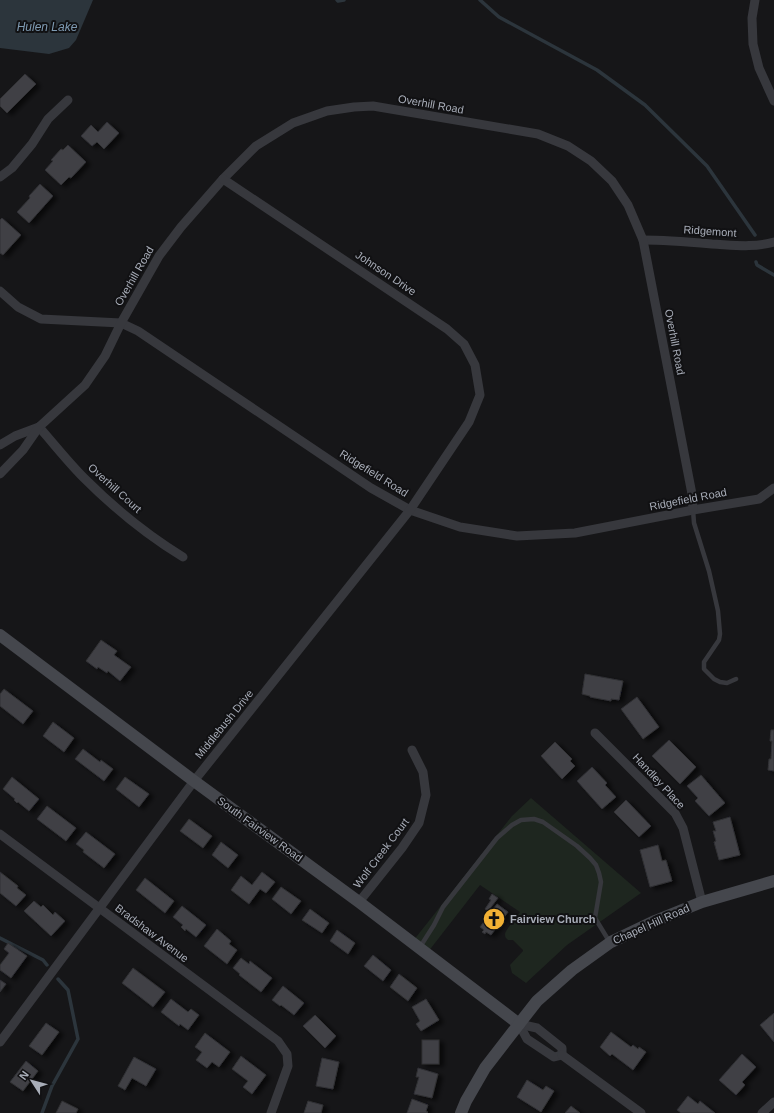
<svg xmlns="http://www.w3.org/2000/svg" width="774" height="1113" font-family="Helvetica,sans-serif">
<defs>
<filter id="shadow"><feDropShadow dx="4.5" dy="2.5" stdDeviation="2" flood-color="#0009"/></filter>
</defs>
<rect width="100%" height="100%" fill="#161618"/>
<path fill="#1e261f" d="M 531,798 L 641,893 L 567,945 L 526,983 L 512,973 L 510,965 L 523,951 L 523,950 L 513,940 L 508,940 C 506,938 505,938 505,934 C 506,929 517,917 520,912 L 480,885 L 428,952 L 413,941 L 512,816 Z"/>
<polygon fill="#2c353c" points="0,0 93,0 76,40 69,48 49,54 0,48"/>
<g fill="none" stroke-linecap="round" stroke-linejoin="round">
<g stroke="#2c353c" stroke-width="3.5">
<polyline points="337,0 338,1 344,0"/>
<polyline points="480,0 499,17 597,70 645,105 707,166 755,235"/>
<polyline points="756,262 757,265 774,275"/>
<polyline points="0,938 43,960 47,965"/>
<polyline points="42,1113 52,1086 78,1039 68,990 58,979"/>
</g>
</g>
<g fill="#404145" stroke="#303034" filter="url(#shadow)">
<polygon points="25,74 36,84 7,113 0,106 0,99"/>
<polygon points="107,122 119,133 104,149 97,142 92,146 81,136 91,125 98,132"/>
<polygon points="68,145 86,162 71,178 69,177 61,185 45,170 53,161 51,160 61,149 63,150"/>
<polygon points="40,184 53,196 29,223 17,212 30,198 29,196"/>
<polygon points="2,218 21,235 3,255 0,253 0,220"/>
<polygon points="101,640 117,651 114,655 131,667 120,681 108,671 107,673 98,667 97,669 86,661"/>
<polygon points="585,674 623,681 619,700 611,699 611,701 590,697 590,696 582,694"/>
<polygon points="4,689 33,711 23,724 0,706 0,694"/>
<polygon points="637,697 659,727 643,739 621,709"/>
<polygon points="53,722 74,738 64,752 43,736"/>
<polygon points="771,730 774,730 774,771 768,770 769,759 771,759 772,741 770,741"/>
<polygon points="669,740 696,767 680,784 652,756"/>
<polygon points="555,742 572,759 570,761 575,766 562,779 541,756"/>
<polygon points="83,749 100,762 101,760 113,769 104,781 75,759"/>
<polygon points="592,767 607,783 605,785 616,797 602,809 577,781"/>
<polygon points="701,775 725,803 709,816 695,801 698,798 687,786"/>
<polygon points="12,777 39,799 29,811 18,802 17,803 14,800 15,799 3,789"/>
<polygon points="125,777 149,794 139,807 116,789"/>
<polygon points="626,800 651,826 639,837 614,812"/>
<polygon points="47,806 76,828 66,841 37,819"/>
<polygon points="730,817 740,855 719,860 714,842 716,841 713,831 716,831 713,822"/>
<polygon points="189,819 212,836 203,848 180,831"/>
<polygon points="86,832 115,854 104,868 83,852 84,850 76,844"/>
<polygon points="221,842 238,855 228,868 212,855"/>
<polygon points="658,845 662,861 666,860 672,881 650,887 640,850"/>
<polygon points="0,872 18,886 17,888 26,895 16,906 0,893"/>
<polygon points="262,872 275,882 266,893 260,889 249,904 231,890 241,876 252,885"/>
<polygon points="145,878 174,901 165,913 136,890"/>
<polygon points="281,887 301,901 291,914 272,899"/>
<polygon points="492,894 498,898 488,911 485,909 491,900 489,899"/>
<polygon points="34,901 41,907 43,905 53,915 55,912 65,921 51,936 24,911"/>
<polygon points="497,904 508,912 491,935 486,932 485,934 482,932 484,930 480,927"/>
<polygon points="182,906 206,925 196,937 186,929 185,931 181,927 183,925 173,917"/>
<polygon points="310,909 329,923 322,933 302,920"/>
<polygon points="217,929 231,941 229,944 237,950 227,964 204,946"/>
<polygon points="337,930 355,943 348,954 330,941"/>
<polygon points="8,943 27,956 11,978 0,970 0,965 9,953 4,949"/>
<polygon points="373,955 391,970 383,981 364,966"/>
<polygon points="241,958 249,964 250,961 272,978 261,992 239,975 240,974 233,968"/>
<polygon points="133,968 165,992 153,1007 122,983"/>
<polygon points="399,974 417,988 408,1001 390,987"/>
<polygon points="0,980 6,984 0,992"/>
<polygon points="283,986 304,1003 294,1015 281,1005 280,1006 272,1000"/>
<polygon points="171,999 188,1012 191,1009 199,1015 188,1030 180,1024 179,1026 161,1012"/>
<polygon points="426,999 439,1020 421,1031 416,1024 420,1021 412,1007"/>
<polygon points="774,1013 774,1042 760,1025"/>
<polygon points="315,1015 336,1036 325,1048 303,1026"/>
<polygon points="46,1023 59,1032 42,1055 29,1046"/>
<polygon points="611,1032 631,1047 633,1045 638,1049 639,1047 646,1052 633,1070 612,1054 610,1056 600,1047"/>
<polygon points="205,1033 230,1052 219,1067 212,1062 207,1068 196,1060 202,1052 195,1047"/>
<rect x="422" y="1040" width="17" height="24"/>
<polygon points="742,1054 756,1067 742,1082 745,1085 736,1095 719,1080"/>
<polygon points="241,1056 266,1075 252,1094 243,1087 248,1081 232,1069"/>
<polygon points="134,1057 156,1069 146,1086 132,1078 125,1090 118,1086"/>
<polygon points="322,1058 339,1062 333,1089 316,1086"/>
<polygon points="26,1061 38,1071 23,1091 10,1082"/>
<polygon points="418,1068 438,1074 432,1098 414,1094 419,1077 416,1077"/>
<polygon points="527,1080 543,1090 546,1086 554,1091 541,1112 517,1097"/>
<polygon points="688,1096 698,1104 700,1101 715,1113 681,1113 677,1110"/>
<polygon points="412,1099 428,1105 426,1111 428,1112 427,1113 407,1113"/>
<polygon points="62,1101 78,1109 76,1113 56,1113"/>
<polygon points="308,1101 323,1105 321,1113 304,1113"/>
<polygon points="571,1106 580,1113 565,1113"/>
</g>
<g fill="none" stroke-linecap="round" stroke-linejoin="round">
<g stroke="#37383d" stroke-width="4.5">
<polyline points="693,510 694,523 709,571 718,611 720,634 719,640 704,662 704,669 714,679 720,682 727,683 736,679"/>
<polyline points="420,947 434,925 443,907 497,838 512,825 521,820 534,819 543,822 577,846 590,858 596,865 599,873 601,882 595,918 609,941"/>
</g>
<g stroke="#37383d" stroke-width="9">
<polyline points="755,0 752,18 753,44 759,68 774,101"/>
<polyline points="0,177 12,168 32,144 48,119 68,100"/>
<path d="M 643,240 C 666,240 689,242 712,244 C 733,245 753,248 774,242"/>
<polyline points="0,291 18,307 41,319 121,323 138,331 371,488 410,510 460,527 517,536 575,533 693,510 759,499 774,488"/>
<path d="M 39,427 C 54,444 68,462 84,478 C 114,508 147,535 183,557"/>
<polyline points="0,445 15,436 39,427"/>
<polyline points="0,474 23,450 39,427 85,385 105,356 121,323 159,256 181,227 223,179 256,146 293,123 327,111 354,107 373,106 538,134 568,146 591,161 612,181 628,205 643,240 692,494 693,510"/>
<polyline points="595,733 675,813 683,828 702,902"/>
<polyline points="0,834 278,1041 287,1054 288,1066 271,1113"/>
<polyline points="359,902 402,848 419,823 426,795 423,772 412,750"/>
<polyline points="519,1024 527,1039 554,1057 562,1055"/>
<polyline points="519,1024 537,1028 562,1048 562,1055"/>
<polyline points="0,1042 194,781 410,510 469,422 480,395 475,365 464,344 447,329 223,179"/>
<polyline points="562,1055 641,1113"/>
<polyline points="762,1113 774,1102"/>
</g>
<g stroke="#45474d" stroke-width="12">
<polyline points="0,635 194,781 359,902 519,1024"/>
<polyline points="461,1113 466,1101 485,1068 519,1024 537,1001 572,970 611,942 655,921 702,902 774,881"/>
</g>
</g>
<defs>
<g id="church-disc" transform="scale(1.15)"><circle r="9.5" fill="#f2b134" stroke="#111113"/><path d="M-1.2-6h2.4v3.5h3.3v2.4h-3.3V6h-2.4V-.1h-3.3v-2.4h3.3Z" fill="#111"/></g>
</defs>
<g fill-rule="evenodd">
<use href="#church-disc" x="494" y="919"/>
</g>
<g text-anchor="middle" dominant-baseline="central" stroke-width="4" stroke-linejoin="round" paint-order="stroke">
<g font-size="11" fill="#a8adb8" stroke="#111113">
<text transform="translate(431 104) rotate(10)">Overhill Road</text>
<text transform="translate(710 231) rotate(4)">Ridgemont</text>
<text transform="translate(386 273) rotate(34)">Johnson Drive</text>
<text transform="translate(134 276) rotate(-60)">Overhill Road</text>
<text transform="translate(675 342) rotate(79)">Overhill Road</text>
<text transform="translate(374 473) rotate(32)">Ridgefield Road</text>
<text transform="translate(115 488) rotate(42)">Overhill Court</text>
<text transform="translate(688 499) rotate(-11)">Ridgefield Road</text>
<text transform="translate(224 724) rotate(-51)">Middlebush Drive</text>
<text transform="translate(659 781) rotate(47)">Handley Place</text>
<text transform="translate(260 829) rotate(36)">South Fairview Road</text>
<text transform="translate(381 853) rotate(-53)">Wolf Creek Court</text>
<text transform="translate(651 924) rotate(-24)">Chapel Hill Road</text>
<text transform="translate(152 933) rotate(37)">Bradshaw Avenue</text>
</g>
<g font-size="11" font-weight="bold" fill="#a8adb8" stroke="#111113" text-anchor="start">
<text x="510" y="919">Fairview Church</text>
</g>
<g font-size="12" font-style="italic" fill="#7f9bb3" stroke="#111113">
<text x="47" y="27">Hulen Lake</text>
</g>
</g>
<g transform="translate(32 1081) rotate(306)" stroke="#111113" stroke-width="3" paint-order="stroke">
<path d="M0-3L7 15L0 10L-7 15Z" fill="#a8adb8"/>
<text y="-6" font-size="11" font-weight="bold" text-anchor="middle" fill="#a8adb8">N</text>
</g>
</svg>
